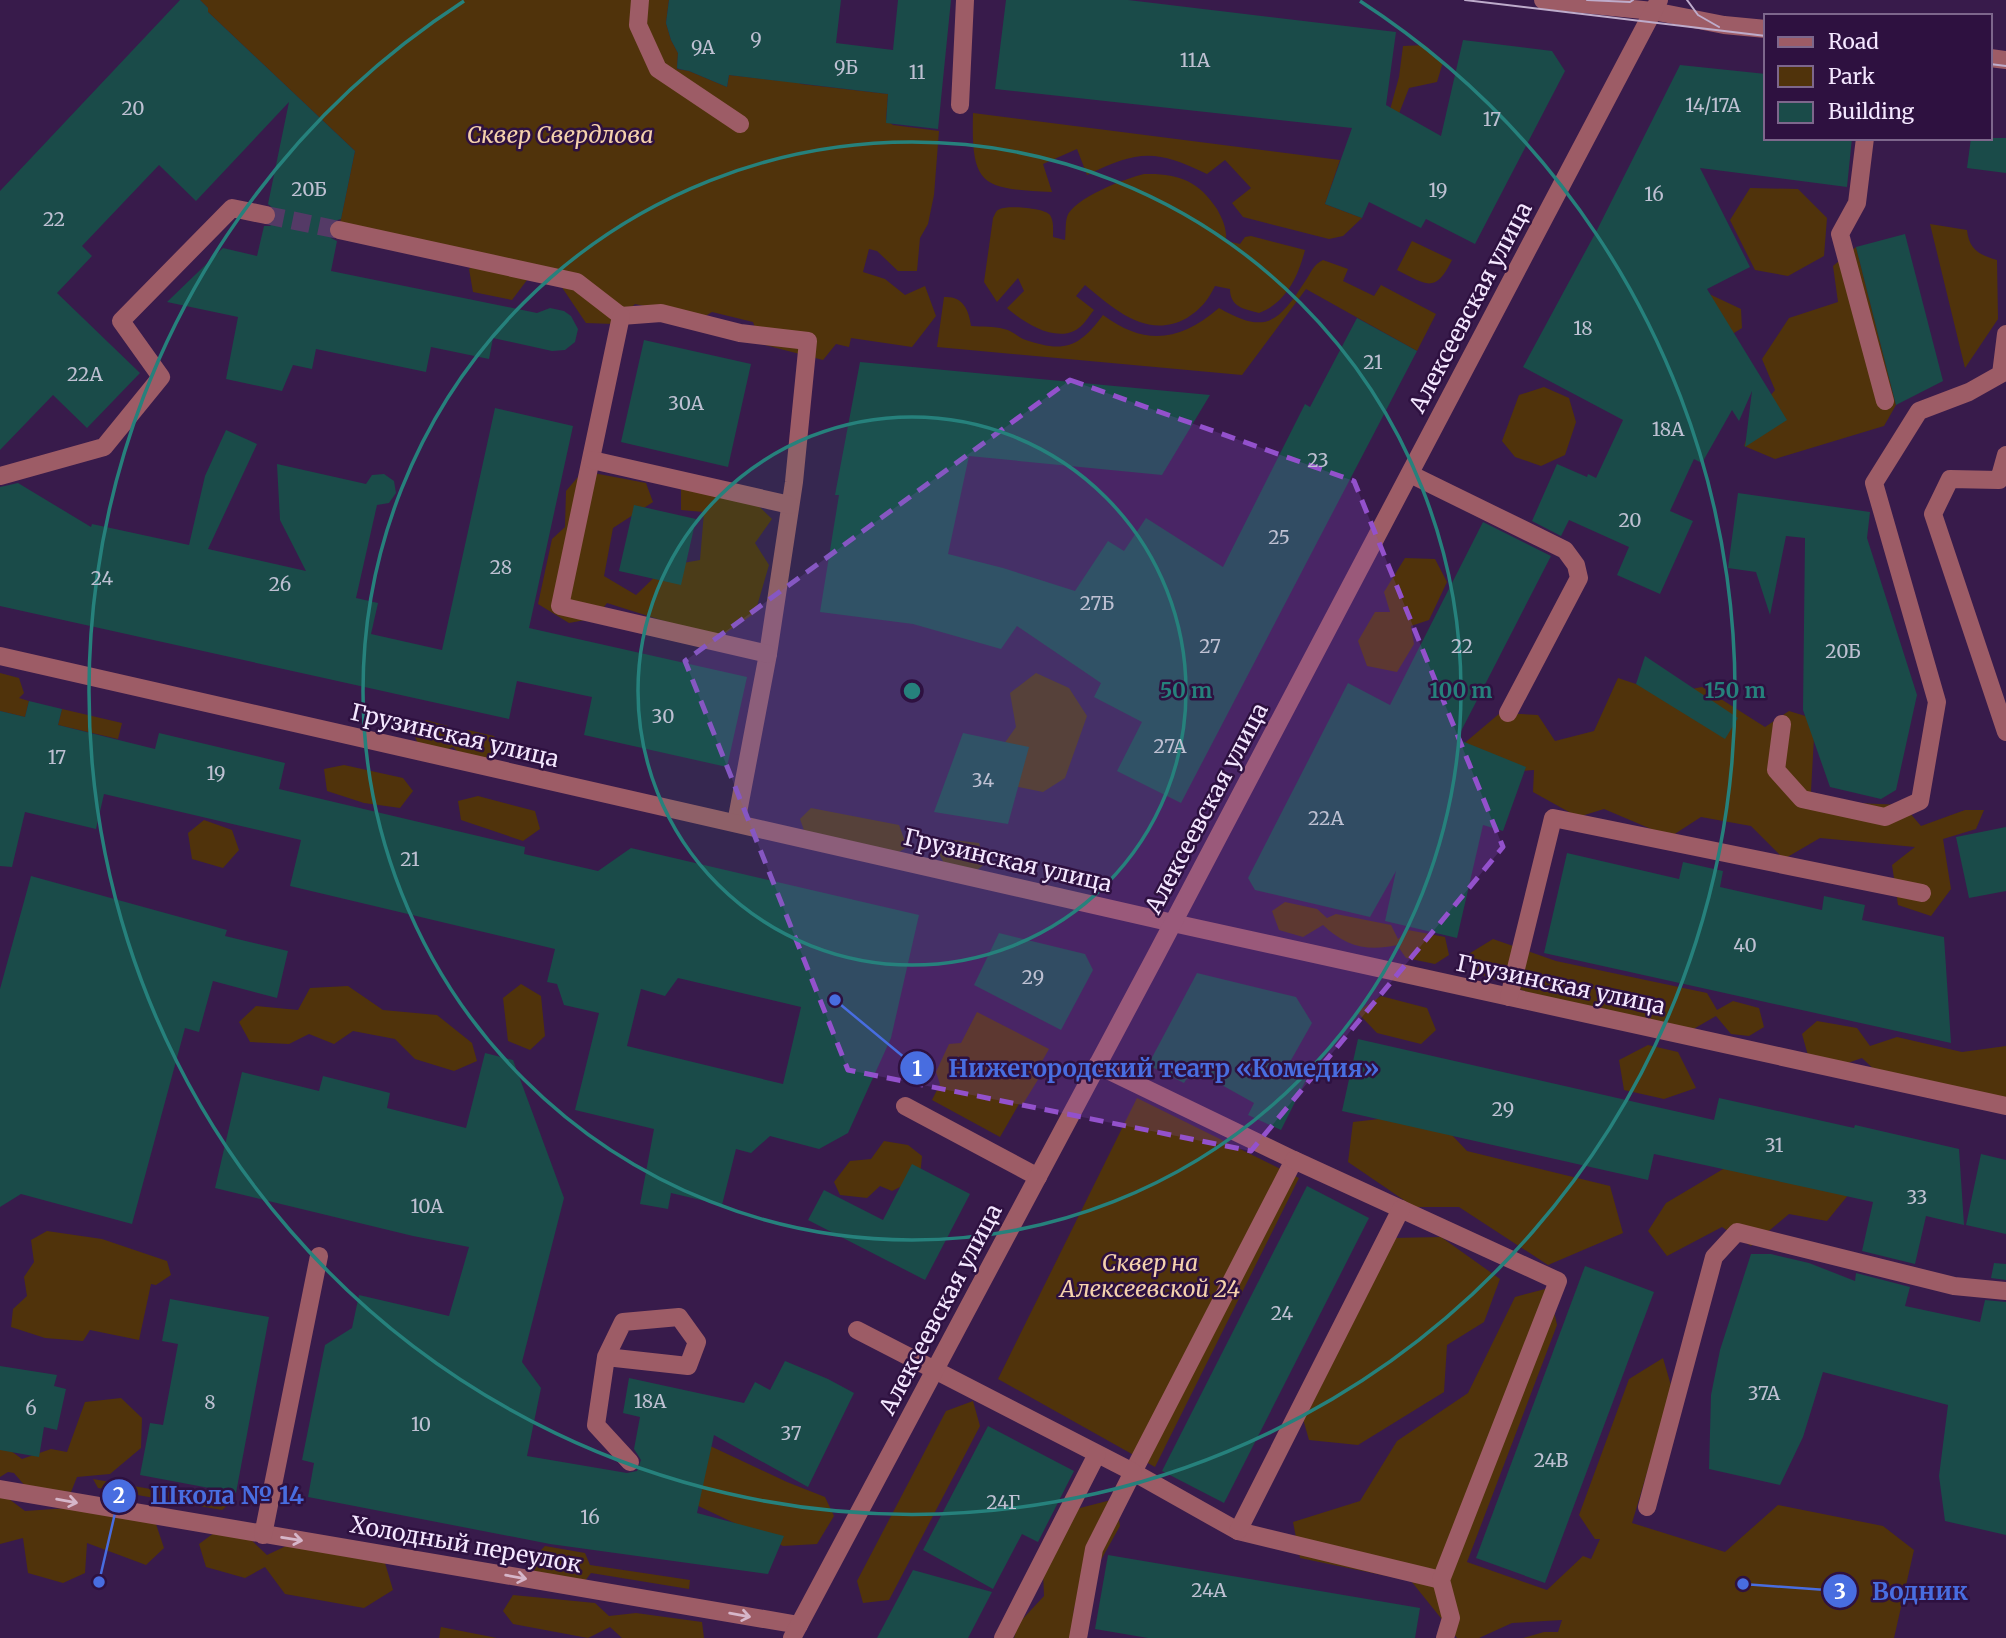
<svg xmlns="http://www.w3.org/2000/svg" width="2006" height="1638" font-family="Merriweather,serif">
<rect width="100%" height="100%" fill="#381b4b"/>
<g fill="#50330b">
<polygon points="200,0 669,0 666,23 671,40 678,53 677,69 689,71 727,87 729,75 781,81 790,78 801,84 888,94 886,120 893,125 939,131 934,195 928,224 920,238 917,271 898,271 877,251 869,249 863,272 885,279 905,295 925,286 936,316 912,347 851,338 849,347 836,344 823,360 761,344 753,322 712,312 702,318 635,304 614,324 586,323 559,283 527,280 512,300 473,292 469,269 486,256 340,223 355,151 208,12 208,8"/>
<polygon points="1425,45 1443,62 1437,82 1409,88 1398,116 1388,117 1399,77 1403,46"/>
<path d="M 973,113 L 1340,160 L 1325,204 L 1362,218 L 1343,236 L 1329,239 L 1243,217 L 1232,203 L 1251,188 L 1225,160 L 1207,174 C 1155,149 1139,150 1087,175 L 1077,149 L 1043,164 L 1052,192 C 981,189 971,186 973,113 Z"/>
<path d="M 1144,174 C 1177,173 1198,180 1217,209 C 1223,220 1227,229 1226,241 L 1240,244 L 1245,237 L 1251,236 L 1305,250 C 1298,277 1286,303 1259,313 C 1244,309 1230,307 1230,289 L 1215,286 C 1208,300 1201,309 1187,318 C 1147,340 1114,309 1085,285 L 1076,296 L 1094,310 C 1088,317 1083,327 1074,331 C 1052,341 1023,322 1007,308 L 1024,291 L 1018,278 L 997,302 L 984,282 L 993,218 C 996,213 995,211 1000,209 C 1008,205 1045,208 1050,215 C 1054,221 1053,230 1053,237 L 1065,240 C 1066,233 1065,224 1067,217 C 1072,199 1126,178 1144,174 Z"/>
<polygon points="1750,188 1798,189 1827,218 1824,256 1788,276 1755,270 1730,220"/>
<path d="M 1930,224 L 1967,230 C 1969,250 1980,255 1997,260 L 1998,319 L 1965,368 Z"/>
<path d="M 1412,241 L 1452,260 C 1435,294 1427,285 1397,270 Z"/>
<polygon points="1856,247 1896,405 1884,426 1775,459 1744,446 1755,414 1775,390 1762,359 1789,318 1838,302 1833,266"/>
<path d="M 1323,260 L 1348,269 L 1343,281 L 1374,296 L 1381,285 L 1436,314 L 1417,351 L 1306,289 L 1242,375 L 937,347 L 944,297 C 963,296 969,310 971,326 C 982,327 994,326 1004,329 C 1011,330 1017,336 1023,339 C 1063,353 1078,349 1103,315 C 1145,346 1179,342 1219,308 C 1266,335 1278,323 1306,280 C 1312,271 1313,265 1323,260 Z"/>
<polygon points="1707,293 1741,309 1742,328 1718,343"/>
<polygon points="1544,387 1569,398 1576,422 1565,455 1541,466 1515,457 1502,441 1519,395"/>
<polygon points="583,471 646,483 653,502 613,528 604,576 636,595 666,566 700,560 704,512 681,510 681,486 738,486 772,519 755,543 769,565 755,613 718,638 607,603 596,618 569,623 538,604 552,539 565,527 566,491"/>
<polygon points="1405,558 1435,559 1447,582 1429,620 1411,626 1414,644 1397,672 1367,666 1358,641 1375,612 1390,612 1384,592"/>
<polygon points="0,673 19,678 24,693 19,698 29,701 25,717 0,711"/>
<polygon points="1036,673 1069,688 1087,716 1065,778 1043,792 1009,785 999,751 1016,727 1010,693"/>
<polygon points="1618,678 1666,694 1702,687 1765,727 1789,711 1815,719 1811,791 1823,813 1856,803 1903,805 1921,826 1965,810 1984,810 1976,829 1943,839 1951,889 1931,916 1898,905 1892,865 1915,847 1820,838 1784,859 1751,826 1701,817 1670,837 1604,809 1578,817 1533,792 1534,770 1487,773 1461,746 1500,713 1538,715 1555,741 1594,731"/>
<polygon points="62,709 122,723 118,739 58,725"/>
<polygon points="426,720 448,726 454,740 468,730 494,736 500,749 486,762 463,757 453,747 440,753 420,748 413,733"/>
<polygon points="344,765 403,778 413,791 400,808 364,803 327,791 324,769"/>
<polygon points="478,796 535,811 540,829 523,841 461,820 458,801"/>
<polygon points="811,808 899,825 907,847 884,861 806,836 800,819"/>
<polygon points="204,820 232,830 239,850 223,868 192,859 188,833"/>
<polygon points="953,840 979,843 986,863 972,874 946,867 938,852"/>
<path d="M 1285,902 L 1317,909 L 1327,918 L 1336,914 L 1391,925 L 1398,939 L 1408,930 L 1445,937 L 1449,955 L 1435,964 L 1406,958 L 1397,945 C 1367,952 1345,946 1323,925 L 1303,937 L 1279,930 L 1272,911 Z"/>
<polygon points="1493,939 1556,961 1707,993 1717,1010 1733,1001 1759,1008 1764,1027 1749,1036 1731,1034 1716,1016 1690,1031 1545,999 1477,973 1467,955"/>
<polygon points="521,984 541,996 545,1036 530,1050 508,1041 503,998"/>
<polygon points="348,986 383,1010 437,1015 472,1043 477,1061 454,1071 415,1059 395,1039 353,1031 334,1044 309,1034 289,1044 250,1042 239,1022 256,1006 298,1010 310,988"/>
<polygon points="1381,996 1427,1008 1436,1030 1421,1044 1377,1033 1357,1012"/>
<polygon points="977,1012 1049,1049 1036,1072 1039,1078 1023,1104 1019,1104 1000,1137 932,1100 940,1084 936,1072 949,1044 961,1043"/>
<polygon points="1817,1021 1857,1028 1870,1046 1897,1037 1962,1052 2006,1046 2006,1101 1880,1075 1862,1058 1842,1065 1809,1059 1802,1034"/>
<polygon points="1648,1045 1678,1052 1696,1088 1664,1099 1624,1090 1619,1060"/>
<polygon points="1137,1098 1299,1178 1155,1467 998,1379"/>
<polygon points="1431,1113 1467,1151 1610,1186 1623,1233 1548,1265 1459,1207 1414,1207 1348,1162 1353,1122"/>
<polygon points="884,1141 908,1145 922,1156 920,1177 892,1191 880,1186 867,1198 840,1195 834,1182 850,1161 871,1159"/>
<polygon points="1750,1153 1849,1194 1827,1221 1789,1214 1751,1246 1722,1227 1667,1256 1648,1231 1666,1203"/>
<polygon points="47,1231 102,1239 167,1261 171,1275 156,1285 151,1284 139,1340 90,1330 83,1341 45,1338 11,1327 13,1309 27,1296 24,1277 34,1262 31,1240"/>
<polygon points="1441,1237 1500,1279 1484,1322 1447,1345 1444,1392 1358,1445 1309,1440 1297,1398 1322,1385 1332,1331 1362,1305 1391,1238"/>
<polygon points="1549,1288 1557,1325 1467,1562 1547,1590 1583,1556 1591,1559 1600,1539 1595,1539 1579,1515 1629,1379 1663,1358 1672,1389 1632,1523 1725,1552 1778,1505 1883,1526 1914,1550 1894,1638 1523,1638 1544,1632 1558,1632 1562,1620 1512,1623 1479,1638 1457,1638 1411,1581 1300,1558 1293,1522 1360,1501 1397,1441 1468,1393 1515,1297"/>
<polygon points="121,1398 142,1418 141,1448 110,1474 77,1477 71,1492 26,1487 14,1473 8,1472 0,1477 0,1443 22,1459 51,1449 67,1452 85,1402"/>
<polygon points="973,1401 980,1426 889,1600 863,1603 857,1581 946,1411"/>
<polygon points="691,1437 787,1482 825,1497 834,1516 817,1544 783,1546 692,1503"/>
<polygon points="93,1479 231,1503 222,1510 98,1488"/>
<polygon points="0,1496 5,1496 25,1511 82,1507 156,1524 164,1548 146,1565 87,1543 85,1573 63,1583 28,1573 23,1538 0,1544"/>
<polygon points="1115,1499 1120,1526 1074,1608 1072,1638 1014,1638 1018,1624 1044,1596 1043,1572 1076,1509"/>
<polygon points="214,1533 249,1538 267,1555 286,1546 385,1563 393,1590 364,1608 285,1594 265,1567 245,1578 206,1567 199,1544"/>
<polygon points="545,1546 585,1553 590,1565 690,1580 689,1589 591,1573 581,1586 538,1579 530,1561"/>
<polygon points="513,1595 595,1603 609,1616 636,1613 702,1622 704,1638 622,1638 610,1627 588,1638 513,1624 503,1611"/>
<polygon points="441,1627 497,1638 439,1638"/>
</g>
<g fill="#1a4b49" fill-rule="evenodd">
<polygon points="180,0 200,0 208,8 208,12 355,151 341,219 331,222 328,228 331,238 337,241 331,271 537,313 550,308 564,311 571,316 578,329 575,342 565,350 552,351 493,338 489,359 431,347 426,372 316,349 312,369 293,365 282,391 226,379 238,317 167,302 223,248 257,256 264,226 270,226 277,218 276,211 268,204 289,102 196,201 159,165 82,246 92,256 57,293 140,373 87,428 53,395 0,450 0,191"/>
<polygon points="669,0 841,0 836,43 893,50 898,0 951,0 938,129 886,123 888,94 729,75 727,87 689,71 679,69 677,68 678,53 671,40 666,23"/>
<polygon points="1006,0 1128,0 1396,32 1386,105 1441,136 1463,40 1552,51 1565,71 1475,244 1426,219 1421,228 1369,202 1362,218 1325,204 1352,128 995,89"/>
<polygon points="1680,65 1766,74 1766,138 1852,138 1847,187 1700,168 1750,267 1707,289 1787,420 1745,447 1752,391 1739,421 1732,410 1702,463 1694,459 1670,511 1693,521 1660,594 1617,575 1629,547 1569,520 1561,536 1532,521 1557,464 1587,477 1588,474 1596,478 1623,420 1523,367 1597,230"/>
<polygon points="1971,138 2006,138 2006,173 1967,168"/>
<polygon points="1905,234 1943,381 1896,405 1856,247"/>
<polygon points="1357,318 1417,351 1181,803 1117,771 1142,722 1094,697 1101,683 1017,626 1001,649 913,624 820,612 839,495 835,495 860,362 1210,395 1162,475 969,456 948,554 1003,568 1075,591 1108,541 1124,551 1146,518 1223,567 1305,404 1310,407"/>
<polygon points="644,340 751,364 728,467 621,442"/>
<polygon points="495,408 573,426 529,628 747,677 727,767 584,735 592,697 517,681 509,719 0,606 0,487 18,483 91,527 92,524 189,545 205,476 226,430 257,444 208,549 306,571 280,520 277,464 366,484 372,475 384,474 394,481 396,493 389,503 377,505 356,598 378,603 371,634 442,650"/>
<polygon points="1738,493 1870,512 1867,538 1917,695 1896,790 1881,799 1830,787 1803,710 1805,538 1786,536 1770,615 1756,572 1728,568"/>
<polygon points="634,505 696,519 681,585 619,571"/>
<polygon points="1483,522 1551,556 1457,739 1526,767 1503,831 1483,825 1457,938 1385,921 1396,871 1370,917 1255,890 1248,878 1348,683 1390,705"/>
<polygon points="1645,656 1738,718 1725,739 1636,684"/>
<path d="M 29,701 L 62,709 L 58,725 L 155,749 L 159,733 L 285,763 L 279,789 L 525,847 L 524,854 L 598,871 L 631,848 L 919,915 L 891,1038 L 848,1133 L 819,1149 L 770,1136 L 751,1153 L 736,1149 L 722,1205 L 671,1193 L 668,1209 L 640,1204 L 654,1129 L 575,1110 L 599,1013 L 564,1005 L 557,984 L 547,982 L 555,949 L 290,886 L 301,840 L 104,794 L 96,829 L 25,812 L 12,867 L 0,866 L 0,711 L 25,717 ZM 678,978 L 801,1007 L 783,1084 L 627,1046 L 641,989 L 665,996 Z"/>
<polygon points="963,733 1029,747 1008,824 934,812"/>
<polygon points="2006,827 2006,891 1969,898 1956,837"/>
<polygon points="1567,853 1679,879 1683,862 1723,871 1720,887 1822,910 1824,896 1865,905 1862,920 1944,937 1951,1043 1544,953"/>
<polygon points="31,876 227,930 225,936 288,951 277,998 213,981 199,1032 185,1028 132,1224 21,1194 0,1207 0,989"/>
<polygon points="999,933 1085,954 1093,970 1061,1030 974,985"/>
<polygon points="1197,973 1296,997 1312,1023 1286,1069 1306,1080 1281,1130 1248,1115 1254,1103 1193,1069 1184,1083 1148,1065"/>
<polygon points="1358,1039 1714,1120 1719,1098 1854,1128 1855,1125 1959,1149 1964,1225 1926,1216 1915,1264 1862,1251 1873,1202 1654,1154 1648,1180 1342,1111"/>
<polygon points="485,1053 513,1060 564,1198 522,1362 541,1388 527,1456 627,1473 637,1471 641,1460 634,1449 640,1417 623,1413 629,1378 744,1403 755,1382 770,1390 785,1361 828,1379 854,1393 808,1487 714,1435 697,1513 784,1536 768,1574 550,1544 308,1497 314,1463 302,1460 325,1345 352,1328 359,1295 449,1316 469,1247 413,1236 215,1188 242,1072 319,1091 323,1076 390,1093 387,1108 466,1128"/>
<polygon points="1981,1154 2006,1160 2006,1234 1966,1225"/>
<polygon points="912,1164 970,1194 925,1280 808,1220 824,1190 883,1220"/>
<polygon points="1307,1186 1369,1218 1224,1503 1162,1471"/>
<polygon points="1751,1254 1771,1254 1809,1263 1855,1281 1856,1273 1910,1287 1905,1306 1980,1322 1985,1300 2006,1302 2006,1535 1945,1521 1939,1476 1948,1405 1823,1372 1803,1437 1780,1485 1709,1469 1711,1395 1720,1350"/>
<polygon points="1994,1263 2006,1264 2006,1280 1991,1278"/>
<polygon points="1585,1266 1654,1292 1545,1583 1476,1558"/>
<polygon points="170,1299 269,1317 236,1493 140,1475 150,1423 163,1425 178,1344 162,1341"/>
<polygon points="0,1366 57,1375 54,1386 66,1389 57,1430 44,1427 39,1457 0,1450"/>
<polygon points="988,1426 1074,1471 1038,1542 1022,1534 993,1589 923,1550"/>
<polygon points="1108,1555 1420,1608 1415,1638 1148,1638 1095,1629"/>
<polygon points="913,1570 992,1592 968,1638 877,1638"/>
</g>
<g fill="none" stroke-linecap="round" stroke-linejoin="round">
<polyline stroke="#543a66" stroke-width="18" stroke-dasharray="18 9" stroke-linecap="butt" points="266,215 339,230"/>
<g stroke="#9d5c66" stroke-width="18">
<polyline points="640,0 638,25 658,69 740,124"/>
<polyline points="1543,0 1653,11 1724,25 1766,29"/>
<polyline points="1990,58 2006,60"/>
<polyline points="960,105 965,0"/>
<polyline points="1865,138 1857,203 1840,234 1885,401"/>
<polyline points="339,230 577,282 621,316 661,313 740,333 808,341 794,482 768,654 736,823"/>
<polyline points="621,316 560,606 768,654"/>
<polyline points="2006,455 1999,480 1950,479 1933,514 2006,732"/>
<polyline points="592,460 790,505"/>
<polyline points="1410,474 1565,550 1576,565 1579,578 1508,713"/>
<polyline points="0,476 104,447 161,377 121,321 232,208 266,215"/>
<polyline points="0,656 1173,923 2006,1106"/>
<polyline points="1782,724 1776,770 1802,799 1885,817 1920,801 1937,702 1874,483 1919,411 1969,392 2001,374 2006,334"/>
<polyline points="1509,997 1553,818 1922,893"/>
<polyline points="1097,1065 1294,1160 1133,1472 1238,1531 1441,1580"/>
<polyline points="905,1106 1038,1177"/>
<polyline points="1294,1160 1558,1281 1441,1580 1451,1618 1445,1638"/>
<polyline points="857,1330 1133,1472 1094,1549 1078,1638"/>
<polyline points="606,1357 688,1366 697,1342 679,1317 623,1322 606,1357 596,1425 630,1462"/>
<polyline points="0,1489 799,1625"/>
<polyline points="1647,1507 1714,1257 1737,1232 1954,1286 2006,1291"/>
<polyline points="1238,1531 1401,1209"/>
<polyline points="263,1535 319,1256"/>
<polyline points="792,1638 1154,959 1659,0"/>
<polyline points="1003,1638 1097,1454"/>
</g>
<g stroke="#beaccb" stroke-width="2">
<polyline points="1465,0 1766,36"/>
<polyline points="1587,0 1630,2 1633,0"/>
<polyline points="1687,0 1698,15 1719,27"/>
<polyline points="1990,64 2006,66"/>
</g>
</g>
<defs><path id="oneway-shaft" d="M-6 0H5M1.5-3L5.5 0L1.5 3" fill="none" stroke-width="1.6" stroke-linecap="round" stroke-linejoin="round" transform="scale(1.75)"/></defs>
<g stroke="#d6b6c9">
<use href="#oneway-shaft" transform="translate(67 1501) rotate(10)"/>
<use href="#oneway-shaft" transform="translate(292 1539) rotate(9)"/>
<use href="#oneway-shaft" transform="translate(516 1577) rotate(10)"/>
<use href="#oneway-shaft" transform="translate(740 1615) rotate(10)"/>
</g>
<path fill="#9351cc" fill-opacity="0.2" stroke="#9351cc" stroke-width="5" stroke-dasharray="14 9" stroke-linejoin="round" d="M 1070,380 L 1354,481 L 1503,847 L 1251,1151 L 848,1070 L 685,661 Z"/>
<circle cx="912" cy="691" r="274" fill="#26817c" fill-opacity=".12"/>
<g fill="none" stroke="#26817c" stroke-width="3.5">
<circle cx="912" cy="691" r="274"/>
<circle cx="912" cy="691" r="549"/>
<path d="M1360 1A823 823 0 1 1 464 1"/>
</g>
<g text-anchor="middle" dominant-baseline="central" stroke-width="5" stroke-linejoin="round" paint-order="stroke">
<g font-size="19" fill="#bec0d2">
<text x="756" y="39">9</text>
<text x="703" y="47">9А</text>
<text x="1195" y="60">11А</text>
<text x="846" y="67">9Б</text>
<text x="917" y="72">11</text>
<text x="1713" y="105">14/17А</text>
<text x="133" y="108">20</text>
<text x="1492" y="119">17</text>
<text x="309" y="189">20Б</text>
<text x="1438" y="190">19</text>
<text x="1654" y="194">16</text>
<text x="54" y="219">22</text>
<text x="1583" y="328">18</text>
<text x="1373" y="362">21</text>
<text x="85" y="374">22А</text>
<text x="686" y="403">30А</text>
<text x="1668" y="429">18А</text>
<text x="1318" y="460">23</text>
<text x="1630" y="520">20</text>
<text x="1279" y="537">25</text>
<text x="501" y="567">28</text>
<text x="102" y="578">24</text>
<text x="280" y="584">26</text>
<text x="1097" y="603">27Б</text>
<text x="1210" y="646">27</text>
<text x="1462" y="646">22</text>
<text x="1843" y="651">20Б</text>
<text x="663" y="716">30</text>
<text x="1170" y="746">27А</text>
<text x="57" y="757">17</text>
<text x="216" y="773">19</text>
<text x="983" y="780">34</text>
<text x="1326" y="818">22А</text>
<text x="410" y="859">21</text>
<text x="1745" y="945">40</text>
<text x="1033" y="977">29</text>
<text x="1503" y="1109">29</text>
<text x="1774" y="1145">31</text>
<text x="1917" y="1197">33</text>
<text x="427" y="1206">10А</text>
<text x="1282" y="1313">24</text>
<text x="1764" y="1393">37А</text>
<text x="650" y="1401">18А</text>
<text x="210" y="1402">8</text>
<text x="31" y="1408">6</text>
<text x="421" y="1424">10</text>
<text x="791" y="1433">37</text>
<text x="1551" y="1460">24В</text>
<text x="1003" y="1502">24Г</text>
<text x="590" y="1517">16</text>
<text x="1209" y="1590">24А</text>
</g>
<g font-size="23" font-style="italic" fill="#f5d2ac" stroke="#2e1140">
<text x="560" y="134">Сквер Свердлова</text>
<text x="1150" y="1262">Сквер на<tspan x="1150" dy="26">Алексеевской 24</tspan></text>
</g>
<g font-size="23" fill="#f4e7ff" stroke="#2e1140">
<text transform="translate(1470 307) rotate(-62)">Алексеевская улица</text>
<text transform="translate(455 735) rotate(13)">Грузинская улица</text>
<text transform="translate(1206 808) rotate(-62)">Алексеевская улица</text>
<text transform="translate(1008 860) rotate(13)">Грузинская улица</text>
<text transform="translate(1561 984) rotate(12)">Грузинская улица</text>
<text transform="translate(940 1309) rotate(-62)">Алексеевская улица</text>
<text transform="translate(466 1544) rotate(10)">Холодный переулок</text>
</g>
</g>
<circle cx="912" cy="691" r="10" fill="#26817c" stroke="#2e1140" stroke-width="3.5"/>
<g font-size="21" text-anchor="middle" font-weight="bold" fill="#26817c" stroke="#2e1140" stroke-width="5" stroke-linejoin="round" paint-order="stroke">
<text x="1186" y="698">50 m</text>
<text x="1461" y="698">100 m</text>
<text x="1735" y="698">150 m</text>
</g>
<path fill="none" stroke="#486de0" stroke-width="2.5" d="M835 1000L917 1068M99 1582L119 1496M1743 1584L1840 1591"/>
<g fill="#486de0" stroke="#2e1140" stroke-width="2.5">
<circle cx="835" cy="1000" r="7"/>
<circle cx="99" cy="1582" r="7"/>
<circle cx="1743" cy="1584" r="7"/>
<circle cx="917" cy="1068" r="18"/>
<circle cx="119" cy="1496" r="18"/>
<circle cx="1840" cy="1591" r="18"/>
</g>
<g font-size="21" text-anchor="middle" font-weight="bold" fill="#fff">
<text x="917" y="1076">1</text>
<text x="119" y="1503">2</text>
<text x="1840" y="1599">3</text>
</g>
<g font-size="24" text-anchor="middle" font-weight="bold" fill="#486de0" stroke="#2e1140" stroke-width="5" stroke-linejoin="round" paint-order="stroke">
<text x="1164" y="1077">Нижегородский театр «Комедия»</text>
<text x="227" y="1504">Школа № 14</text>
<text x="1920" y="1600">Водник</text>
</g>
<rect x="1764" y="14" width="228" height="126" fill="#2e1140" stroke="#7d678c" stroke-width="2"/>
<rect x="1778" y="37" width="35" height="10" fill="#9d5c66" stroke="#7d678c" stroke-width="2"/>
<text x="1828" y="49" font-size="21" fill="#f4e7ff">Road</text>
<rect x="1778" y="66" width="35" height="21" fill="#50330b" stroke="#7d678c" stroke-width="2"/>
<text x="1828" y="84" font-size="21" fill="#f4e7ff">Park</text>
<rect x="1778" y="102" width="35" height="21" fill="#1a4b49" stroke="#7d678c" stroke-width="2"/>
<text x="1828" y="119" font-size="21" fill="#f4e7ff">Building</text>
</svg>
